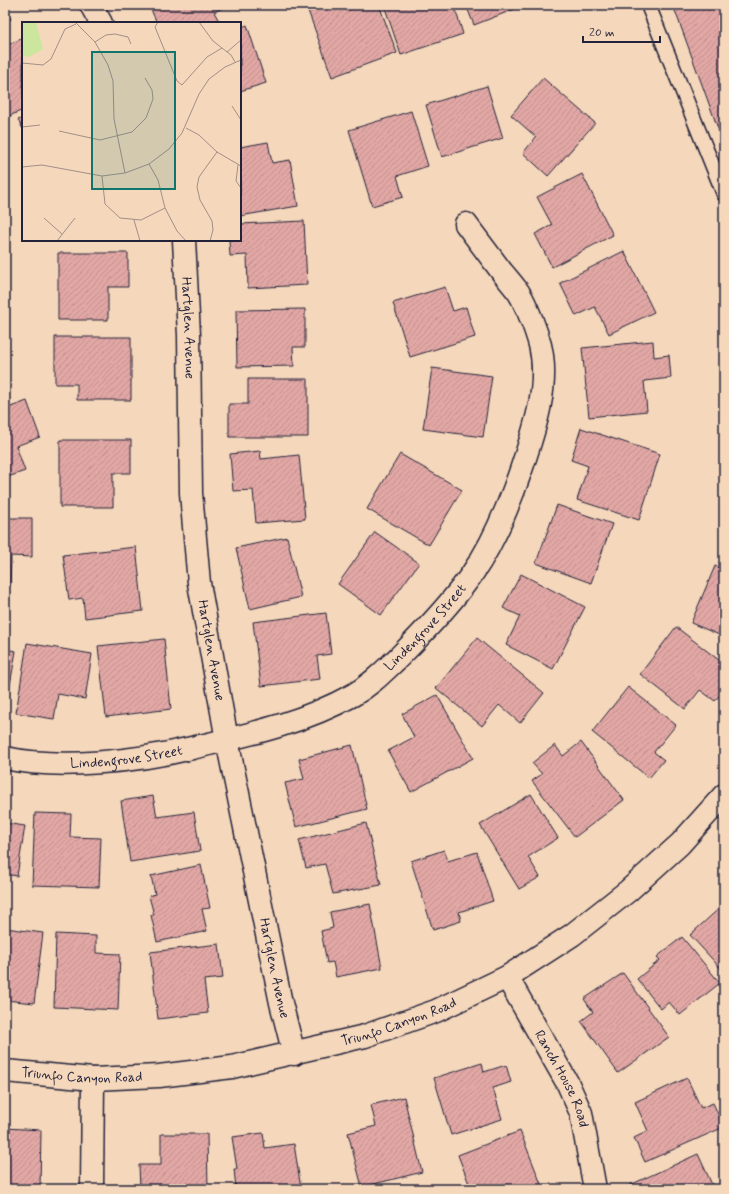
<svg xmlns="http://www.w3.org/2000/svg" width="729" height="1194" font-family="Mynerve,sans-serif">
<defs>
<pattern id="building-hatch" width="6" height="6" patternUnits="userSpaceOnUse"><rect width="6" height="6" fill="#e1a7a4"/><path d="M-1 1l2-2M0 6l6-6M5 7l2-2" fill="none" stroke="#c18f8e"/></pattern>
</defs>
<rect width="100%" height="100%" fill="#f5d7bb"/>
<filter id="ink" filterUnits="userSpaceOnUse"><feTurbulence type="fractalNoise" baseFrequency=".025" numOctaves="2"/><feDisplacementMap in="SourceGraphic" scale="8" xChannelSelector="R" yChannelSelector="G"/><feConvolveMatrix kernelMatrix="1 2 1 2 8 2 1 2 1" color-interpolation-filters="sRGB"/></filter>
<g filter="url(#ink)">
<g fill="url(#building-hatch)" stroke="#22223b">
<polygon points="149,5 229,5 214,12 219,21 215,23 157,23"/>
<polygon points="306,5 344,5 346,11 363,5 379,5 397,53 332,77"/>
<polygon points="384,5 454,5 463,34 401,55"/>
<polygon points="466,5 525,5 474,25"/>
<polygon points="673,5 724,5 724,145"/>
<polygon points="5,10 11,19 5,23"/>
<polygon points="247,25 266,83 240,91 240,28"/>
<polygon points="23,38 23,110 7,117 5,112 5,46"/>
<polygon points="543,78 595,123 548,176 523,153 536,137 511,115"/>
<polygon points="487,86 503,138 442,157 426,105"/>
<polygon points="411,111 428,166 397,176 403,197 372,206 349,130"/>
<polygon points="23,118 23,129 18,120"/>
<polygon points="268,142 272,163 290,160 298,206 240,216 240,147"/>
<polygon points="582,174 613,235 552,267 535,234 552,225 537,197"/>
<polygon points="304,221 307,285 248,288 247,255 230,256 229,240 240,240 240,224"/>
<polygon points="624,251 654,312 609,334 595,307 576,316 560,283"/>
<polygon points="58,253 128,253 128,287 108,287 108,320 58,320"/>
<polygon points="445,287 453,311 466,307 475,337 410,357 393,303"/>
<polygon points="305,309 305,347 293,347 294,366 237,367 236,310"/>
<polygon points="55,337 131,337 131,400 77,400 77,384 55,384"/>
<polygon points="653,341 654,357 669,355 671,378 644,381 647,411 589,417 582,348"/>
<polygon points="432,368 492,376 483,437 423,429"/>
<polygon points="248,379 308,379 308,437 229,437 229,404 248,404"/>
<polygon points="27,401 40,437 16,446 25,471 5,478 5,409"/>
<polygon points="581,428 660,454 639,520 577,500 588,466 571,460"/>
<polygon points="60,440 131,440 131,473 113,473 113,507 60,507"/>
<polygon points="260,451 261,459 299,455 305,519 256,523 253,490 233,491 230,454"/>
<polygon points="400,454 462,490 429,545 367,509"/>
<polygon points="557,505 612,524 591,583 536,563"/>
<polygon points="5,518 32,518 32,557 11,556 10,586 5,586"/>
<polygon points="375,532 419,563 381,615 338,584"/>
<polygon points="287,537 301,597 250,609 236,548"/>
<polygon points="136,547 143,611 85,618 83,598 69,600 63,555"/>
<polygon points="715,566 724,570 724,637 691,623"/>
<polygon points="521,574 585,607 553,669 506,645 520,616 503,608"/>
<polygon points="326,613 331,654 317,656 320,679 261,686 253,622"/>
<polygon points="676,627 724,664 724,689 715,701 700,690 685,709 640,674"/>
<polygon points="477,638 544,693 520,723 499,705 482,726 436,688"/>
<polygon points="164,639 171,709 106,717 98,646"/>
<polygon points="27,643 92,654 85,699 58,694 54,719 16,713"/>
<polygon points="5,649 16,651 6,708 5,708"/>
<polygon points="628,687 676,725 654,752 664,760 649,778 592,732"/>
<polygon points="437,695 473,758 411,792 388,751 414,737 402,714"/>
<polygon points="581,742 624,800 575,837 532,781 542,774 532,763 555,745 563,756"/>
<polygon points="352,745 367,809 296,827 285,783 304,779 299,759"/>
<polygon points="531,794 558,838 528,857 540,877 519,889 480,825"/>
<polygon points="153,796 157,817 194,812 200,851 130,862 121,801"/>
<polygon points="35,813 71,814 70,837 101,838 99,887 32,885"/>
<polygon points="5,823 25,826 17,876 5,874"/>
<polygon points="366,823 381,885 333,894 325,864 306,868 299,840"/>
<polygon points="444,850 448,861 477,852 493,901 459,912 461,921 433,930 411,861"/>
<polygon points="201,865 210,908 202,909 207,931 157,942 151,915 154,915 149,896 155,894 151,876"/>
<polygon points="370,904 382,968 336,977 333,962 327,963 321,931 333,928 330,912"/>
<polygon points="724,904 724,972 690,935"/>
<polygon points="5,928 43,933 34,1003 5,1000"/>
<polygon points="56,934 96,936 96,953 120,954 118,1010 54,1007"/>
<polygon points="682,937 720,983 680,1015 669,1002 661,1009 637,979 660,960 657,957"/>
<polygon points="219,944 223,978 204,980 208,1013 158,1019 150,952"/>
<polygon points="623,973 669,1037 618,1073 581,1021 593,1012 584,999"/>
<polygon points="482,1063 484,1072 506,1065 511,1082 493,1088 502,1119 451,1135 434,1078"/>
<polygon points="687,1078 701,1108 713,1103 724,1127 645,1162 634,1138 648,1131 635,1102"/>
<polygon points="404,1097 422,1172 362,1187 348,1133 376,1126 371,1105"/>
<polygon points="5,1128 41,1130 40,1189 5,1189"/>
<polygon points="520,1131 543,1189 471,1189 458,1155"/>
<polygon points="263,1133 265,1148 294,1144 301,1189 236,1189 234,1169 237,1169 232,1137"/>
<polygon points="161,1134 207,1134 208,1189 140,1189 139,1165 161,1165"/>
<polygon points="698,1154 714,1189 632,1189 630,1185"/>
</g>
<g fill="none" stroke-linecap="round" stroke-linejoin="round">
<g stroke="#22223b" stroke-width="17">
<polyline id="lane" points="648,5 724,194"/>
</g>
<g stroke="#22223b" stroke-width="25">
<g id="street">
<polyline points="91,5 101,23"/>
<path id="s1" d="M 184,240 L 189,335 L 191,493 L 199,583 L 227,740 L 281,1003 L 294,1054"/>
<path id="s2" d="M 5,758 C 60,770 138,761 192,748 C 247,735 303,723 353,695 C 371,685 384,671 399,657 C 425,631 451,604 472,574 C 493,544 509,505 521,470 C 534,431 550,386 540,345 C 536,330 527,306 519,293 C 514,286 508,279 502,272 C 490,256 478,240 466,224"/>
<path id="s3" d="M 507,977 L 568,1084 L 581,1113 L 595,1189"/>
<path id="s4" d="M 5,1071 L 93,1079 L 159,1076 L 232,1067 L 365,1036 L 436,1011 L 507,977 L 572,935 L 628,891 L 680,844 L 724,795"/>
<polyline points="92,1189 93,1079"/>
</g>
</g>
<use href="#lane" stroke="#f5d7bb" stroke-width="14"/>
<use href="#street" stroke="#f5d7bb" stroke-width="22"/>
</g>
</g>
<g text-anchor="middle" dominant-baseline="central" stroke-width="4" stroke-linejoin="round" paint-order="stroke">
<g font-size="14" fill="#22223b" stroke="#f5d7bb">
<text stroke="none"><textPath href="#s1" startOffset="88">Hartglen Avenue</textPath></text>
<text stroke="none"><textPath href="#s2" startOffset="458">Lindengrove Street</textPath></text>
<text stroke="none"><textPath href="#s1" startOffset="412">Hartglen Avenue</textPath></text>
<text stroke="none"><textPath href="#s2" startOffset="122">Lindengrove Street</textPath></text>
<text stroke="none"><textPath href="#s1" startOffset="736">Hartglen Avenue</textPath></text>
<text stroke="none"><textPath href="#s4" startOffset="401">Triunfo Canyon Road</textPath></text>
<text stroke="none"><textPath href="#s4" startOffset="77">Triunfo Canyon Road</textPath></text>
<text stroke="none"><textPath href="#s3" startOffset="116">Ranch House Road</textPath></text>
</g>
</g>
<g transform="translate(22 22)">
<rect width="219" height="219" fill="#f5d7bb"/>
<path d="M 0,0 L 14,0 L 21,27 L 7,35 L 0,34 Z" fill="#cce79d"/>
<path fill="none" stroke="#a18f88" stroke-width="1" d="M 53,0 L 73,20 L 86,43 L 91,59 L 92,97 L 103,151M 136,0 L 133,5 L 155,59 L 160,63 L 185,35 L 200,26M 177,0 L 191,19 L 209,33 L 213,40M 73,20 L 84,13 L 93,12 L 106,15 L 109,22M 205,30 L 219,18M 0,41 L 21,43 L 29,37 L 43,7 L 54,2M 210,84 L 219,98M 0,105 L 18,103M 164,106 L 177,113 L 195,130 L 219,144M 37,109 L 78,118 L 110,110 L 124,96 L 131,77 L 130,68 L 123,56M 127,142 L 136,158 L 143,186 L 155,209 L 164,219M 216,143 L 214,159 L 219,166M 0,145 L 20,143 L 80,154 L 103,151 L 127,142 L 147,127 L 160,111 L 177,72 L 187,57 L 203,45 L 219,38M 80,154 L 83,182 L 98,196 L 119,198 L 143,186M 22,196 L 40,212M 112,198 L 118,219M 35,219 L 53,196M 188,219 L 191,208 L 190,199 L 178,178 L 175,165 L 177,155 L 195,130"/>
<path fill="#0f766e" fill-opacity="0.15" stroke="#0f766e" stroke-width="2" d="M 70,30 L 153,30 L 153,167 L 70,167 Z"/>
<rect width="219" height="219" fill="none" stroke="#22223b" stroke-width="2"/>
</g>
<rect width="729" height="1194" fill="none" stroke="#f5d7bb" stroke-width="20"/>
<rect x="10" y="10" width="709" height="1174" fill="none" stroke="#22223b" stroke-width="1.5" filter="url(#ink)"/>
<path d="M583 36v6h77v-6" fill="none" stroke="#22223b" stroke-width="2"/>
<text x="589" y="36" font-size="12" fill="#22223b" stroke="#f5d7bb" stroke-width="3" paint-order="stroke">20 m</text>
</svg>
